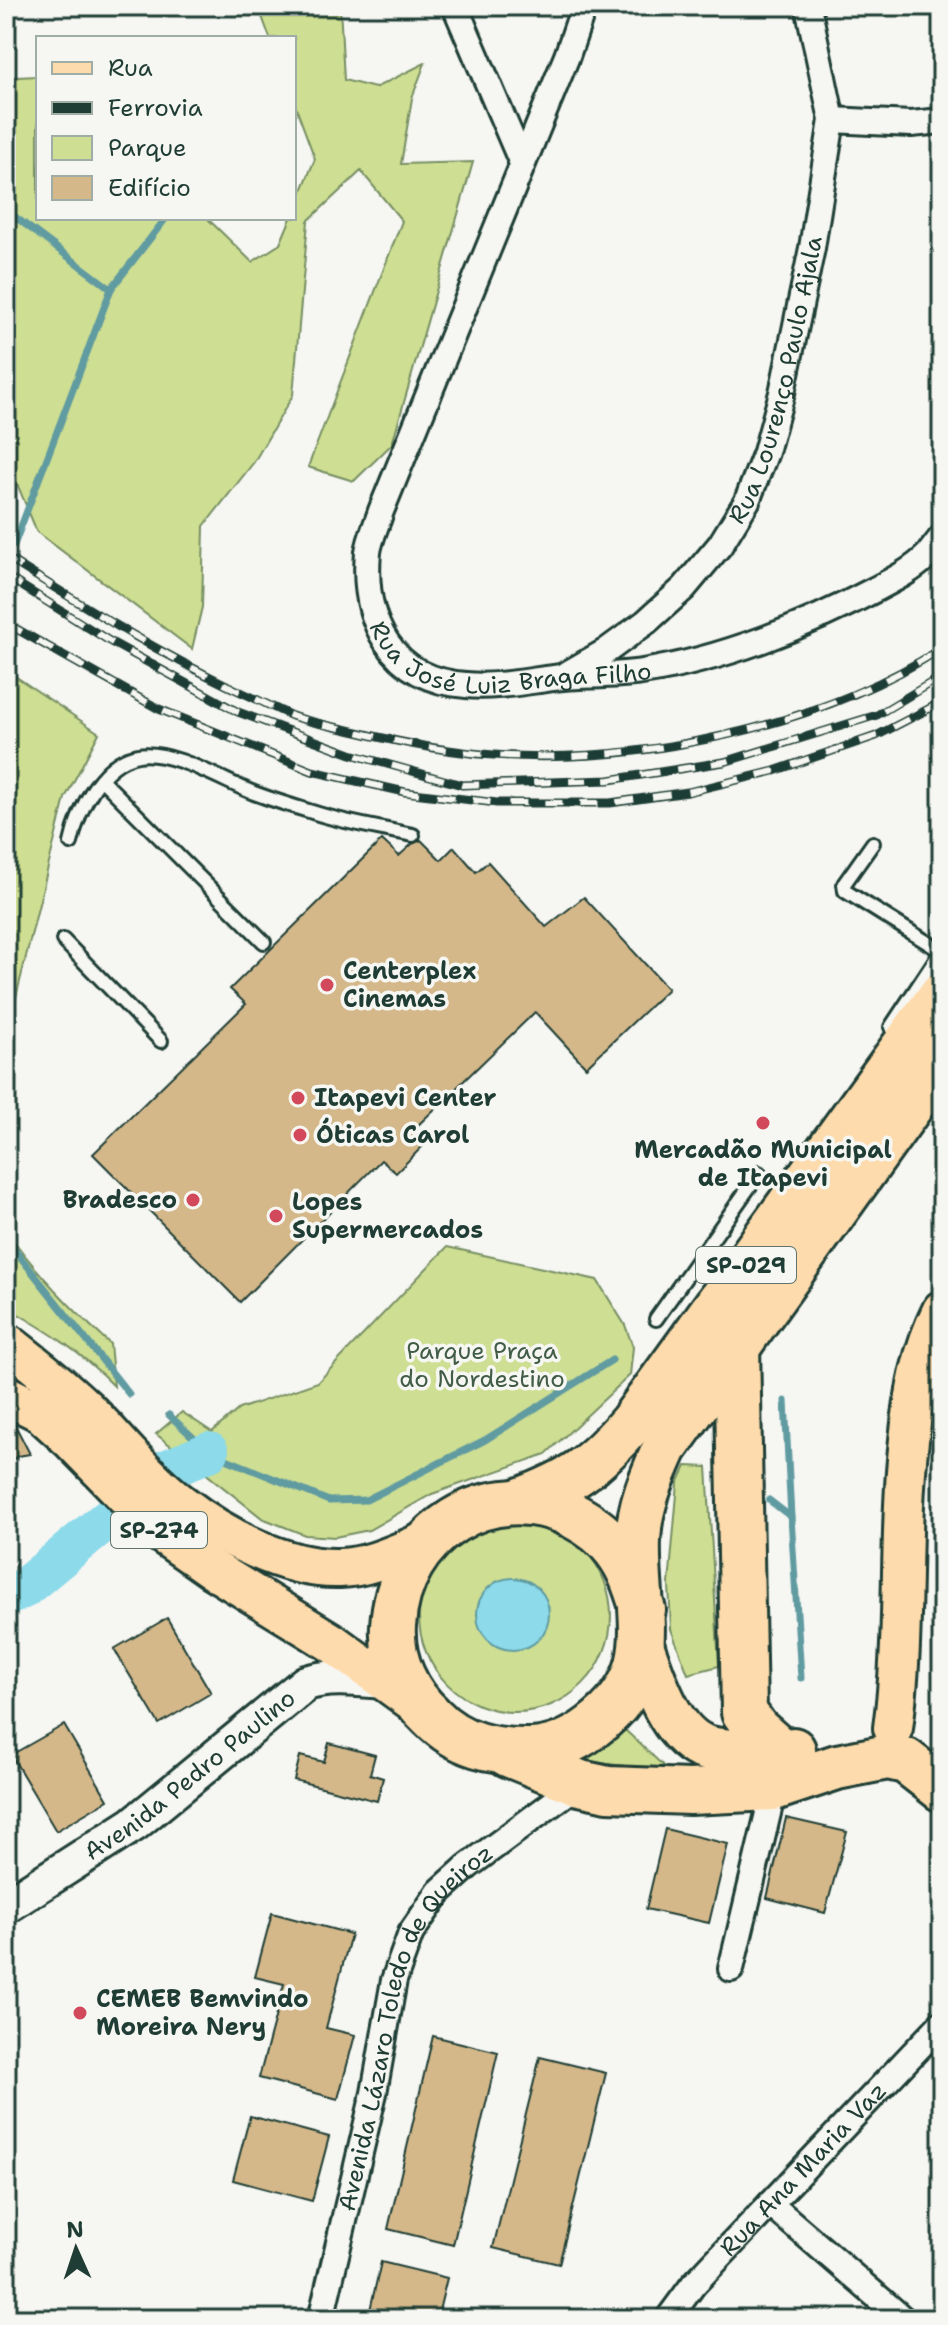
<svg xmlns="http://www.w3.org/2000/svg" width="948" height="2325" font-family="'Shantell Sans',sans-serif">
<rect width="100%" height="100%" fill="#f6f6f2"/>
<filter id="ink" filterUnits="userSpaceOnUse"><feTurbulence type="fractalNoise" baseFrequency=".0125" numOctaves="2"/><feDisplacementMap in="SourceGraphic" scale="16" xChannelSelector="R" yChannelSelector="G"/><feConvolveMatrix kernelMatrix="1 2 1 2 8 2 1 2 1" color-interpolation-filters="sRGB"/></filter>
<g filter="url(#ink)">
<g fill="#cede92" stroke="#768e63" stroke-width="2">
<polygon points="265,6 340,6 344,80 375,88 425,63 412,98 401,164 473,162 392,444 354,481 308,467 402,221 361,171 308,221 293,395 254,462 204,526 202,607 192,649 37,532 6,457 6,83 16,77 38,76 38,218 207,218 252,262 280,244 291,218 294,218 294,210 315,159 294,102 294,38 270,38 260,11"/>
<polygon points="9,672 99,733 65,798 6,1038 6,673"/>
<path d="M 6,1230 C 36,1273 72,1309 110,1344 L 114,1386 C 80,1351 48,1331 6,1307 Z"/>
<polygon points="447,1247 597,1280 625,1325 633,1347 630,1375 546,1454 432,1494 369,1530 335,1537 305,1535 262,1518 156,1434 182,1412 212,1432 239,1409 318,1382"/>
<polygon points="686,1466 707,1467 719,1666 688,1674 671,1629 669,1584 678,1483"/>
<circle cx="515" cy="1616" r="96"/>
<polygon points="624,1729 670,1772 565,1758"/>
</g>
<circle fill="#8cdaea" stroke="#609ba1" stroke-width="2" cx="513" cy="1614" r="36"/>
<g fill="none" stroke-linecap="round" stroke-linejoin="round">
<g stroke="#609ba1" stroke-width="7">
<polyline points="6,210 111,289 166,218"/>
<polyline points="14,545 111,289"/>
<polyline points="6,1239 129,1394"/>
<polyline points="785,1401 791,1517"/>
<polyline points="169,1415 209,1452 329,1501 366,1500 485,1440 612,1360"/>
<polyline points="769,1500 791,1517 801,1678"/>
</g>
<g stroke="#8cdaea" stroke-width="40">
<polyline points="165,1470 209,1452"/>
<polyline points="6,1597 23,1589 118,1510"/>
</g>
</g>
<g fill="#d5b88a" stroke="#1f3d34" stroke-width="2">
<polygon points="382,840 399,856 412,844 421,840 441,860 454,847 476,872 488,862 546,927 584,897 668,989 586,1067 535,1012 413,1130 426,1143 396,1173 381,1160 240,1302 93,1154 246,1004 230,989"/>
<polygon points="6,1420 14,1423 30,1454 18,1456 6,1464"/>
<polygon points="167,1618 211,1693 159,1724 114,1649"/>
<polygon points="64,1725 108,1800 56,1831 11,1755"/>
<polygon points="329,1743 375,1755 370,1774 383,1778 377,1801 294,1780 300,1756 324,1762"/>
<polygon points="786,1818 847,1832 825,1913 767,1898"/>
<polygon points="665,1829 728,1844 709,1923 646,1909"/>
<polygon points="272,1913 351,1934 326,2028 355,2035 338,2099 259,2078 284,1984 255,1977"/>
<polygon points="433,2036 498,2052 453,2245 388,2229"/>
<polygon points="540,2057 606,2073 559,2264 493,2248"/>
<polygon points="250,2116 329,2137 312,2201 233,2180"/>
<polygon points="381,2262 447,2278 437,2319 368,2319"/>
</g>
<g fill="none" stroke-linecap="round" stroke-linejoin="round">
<g stroke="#1f3d34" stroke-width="18">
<g id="lane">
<polyline points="101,779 264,942"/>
<path d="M 71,843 C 78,810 101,762 138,755 C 171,749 223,781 254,793 C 273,800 292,806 312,812 C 345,823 380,828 413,835"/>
<polyline points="873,843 844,884 845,891 941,951"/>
<polyline points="63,940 161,1041"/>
<polyline points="891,1027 942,950"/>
<polyline points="656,1319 759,1173"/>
</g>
</g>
<g stroke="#1f3d34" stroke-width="30">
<g id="street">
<polyline points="455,6 522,163"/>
<path id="s1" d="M 584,6 L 567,56 L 381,511 C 377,524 370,538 368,552 C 362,620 391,680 466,685 C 499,688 531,680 563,677 C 589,675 616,676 642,672 C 721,660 806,626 876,589 C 893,580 913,570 927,556 C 932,550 937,543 942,537"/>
<polyline points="832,120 911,124 942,121"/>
<path id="s2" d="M 567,674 L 605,652 L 646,622 L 684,588 L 720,545 L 747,501 L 766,452 L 782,393 L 812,248 L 832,120 L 808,6"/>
<polyline points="731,1969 774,1788"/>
<polyline points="770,2204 903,2319"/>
<path id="s3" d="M 321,2319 L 374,2093 L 394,1980 L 411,1933 L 439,1892 L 468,1866 L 580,1783"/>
<path id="s4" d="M 668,2319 L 693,2285 L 942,2023"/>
</g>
</g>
<g stroke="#1f3d34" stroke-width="40">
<g id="secondary">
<path id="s5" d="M 6,1906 L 134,1824 L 306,1683 C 332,1675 357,1679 384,1681"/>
</g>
</g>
<g stroke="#1f3d34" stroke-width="44">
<g id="primary">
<path d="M 6,1342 C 33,1363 61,1385 85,1408 C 117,1439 145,1476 180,1503 C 222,1536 286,1570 340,1568 C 371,1567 399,1552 427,1541"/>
<polyline points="6,1395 40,1412 72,1441 165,1536 212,1569 331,1642 418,1705"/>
<path d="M 893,1728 C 906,1633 898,1536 909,1440 C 914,1394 921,1352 942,1310"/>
</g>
</g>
<g stroke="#1f3d34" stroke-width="50">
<g id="highway">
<polyline points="737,1344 744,1712 756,1729 782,1752"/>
<path d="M 519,1501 C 573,1481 594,1466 632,1422 L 942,994"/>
<path d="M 643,1610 C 636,1588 630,1568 616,1550 C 605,1535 589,1524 574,1516 C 489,1474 398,1534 393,1626 C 391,1661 407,1694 432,1717 C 459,1745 493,1752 531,1751 C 553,1750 575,1740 592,1727 C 666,1672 635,1615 638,1540 C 639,1507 652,1477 665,1448 L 942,1062"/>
<path d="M 642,1648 C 653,1679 669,1731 701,1746 C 713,1751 731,1752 744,1752 C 760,1752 777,1753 793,1750"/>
<polyline points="508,1754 580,1783 608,1789 690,1792 774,1788 837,1767 888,1757 906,1761 942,1789"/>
</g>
</g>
<use href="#lane" stroke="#f6f6f2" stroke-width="12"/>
<use href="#street" stroke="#f6f6f2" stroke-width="24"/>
<use href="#secondary" stroke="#f6f6f2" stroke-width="34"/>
<use href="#primary" stroke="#fedbac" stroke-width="38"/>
<use href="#highway" stroke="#fedbac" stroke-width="44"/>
<g stroke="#1f3d34" stroke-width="9">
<g id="rail">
<path d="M 6,557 C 83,606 160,654 243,693 C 259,700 276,709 292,716 C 313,723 336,727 357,732 C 402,743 448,752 494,755 C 639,765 820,727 942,648"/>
<polyline points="6,576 111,642 238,712 351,754 462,785 609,780 724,762 877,715 942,676"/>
<polyline points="6,623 159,709 312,771 405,792 497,803 610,803 688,792 774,771 876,736 942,702"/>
</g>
</g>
<use href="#rail" stroke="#f6f6f2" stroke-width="6" stroke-dasharray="18" stroke-linecap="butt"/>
</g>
</g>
<g fill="#d1495b" stroke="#f6f6f2" stroke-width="3">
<circle cx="327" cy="985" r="8"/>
<circle cx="298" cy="1098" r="8"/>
<circle cx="763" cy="1123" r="8"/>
<circle cx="300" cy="1135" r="8"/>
<circle cx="193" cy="1200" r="8"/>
<circle cx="276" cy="1216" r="8"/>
<circle cx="80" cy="2013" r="8"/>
</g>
<g text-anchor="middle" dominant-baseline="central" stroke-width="7" stroke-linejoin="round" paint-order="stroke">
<g fill="#f6f6f2" stroke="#60746d" stroke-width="2">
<rect x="696" y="1247" width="100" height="36" rx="6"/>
<rect x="111" y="1512" width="96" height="36" rx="6"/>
</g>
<g font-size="22" font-weight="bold" fill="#1f3d34">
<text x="746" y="1265">SP-029</text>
<text x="159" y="1530">SP-274</text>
</g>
<g font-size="24" fill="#1f3d34" stroke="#f6f6f2">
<text stroke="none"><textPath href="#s2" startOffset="378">Rua Lourenço Paulo Ajala</textPath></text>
<text stroke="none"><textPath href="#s1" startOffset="810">Rua José Luiz Braga Filho</textPath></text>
<text stroke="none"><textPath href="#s5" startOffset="226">Avenida Pedro Paulino</textPath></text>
<text stroke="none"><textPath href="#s3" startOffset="312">Avenida Lázaro Toledo de Queiroz</textPath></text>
<text stroke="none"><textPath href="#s4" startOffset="202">Rua Ana Maria Vaz</textPath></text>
</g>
<g font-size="24" font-weight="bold" fill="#1f3d34" stroke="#f6f6f2" text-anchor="start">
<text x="343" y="971">Centerplex<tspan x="343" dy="28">Cinemas</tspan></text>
<text x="314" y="1098">Itapevi Center</text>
<text x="316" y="1135">Óticas Carol</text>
<text x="763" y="1150" text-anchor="middle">Mercadão Municipal<tspan x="763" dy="28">de Itapevi</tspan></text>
<text x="177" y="1200" text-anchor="end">Bradesco</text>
<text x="292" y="1202">Lopes<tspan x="292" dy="28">Supermercados</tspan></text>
<text x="96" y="1999">CEMEB Bemvindo<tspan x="96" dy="28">Moreira Nery</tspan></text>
</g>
<g font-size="24" fill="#425d47" stroke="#f6f6f2">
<text x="482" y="1351">Parque Praça<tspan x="482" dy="28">do Nordestino</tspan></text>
</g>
</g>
<rect width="948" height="2325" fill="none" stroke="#f6f6f2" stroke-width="32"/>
<rect x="16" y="16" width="916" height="2293" fill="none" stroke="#1f3d34" stroke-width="3" filter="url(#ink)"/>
<rect x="36" y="36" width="260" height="184" fill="#f6f6f2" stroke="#a0aca6" stroke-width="2"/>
<rect x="52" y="62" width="40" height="12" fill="#fedbac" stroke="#a0aca6" stroke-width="2"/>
<text x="108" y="76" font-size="24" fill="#1f3d34">Rua</text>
<rect x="52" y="102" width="40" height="12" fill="#1f3d34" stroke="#a0aca6" stroke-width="2"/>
<text x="108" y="116" font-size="24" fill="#1f3d34">Ferrovia</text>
<rect x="52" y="136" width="40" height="24" fill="#cede92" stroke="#a0aca6" stroke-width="2"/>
<text x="108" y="156" font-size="24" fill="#1f3d34">Parque</text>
<rect x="52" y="176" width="40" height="24" fill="#d5b88a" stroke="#a0aca6" stroke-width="2"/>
<text x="108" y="196" font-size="24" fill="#1f3d34">Edifício</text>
<g transform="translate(76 2249) rotate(357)" stroke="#f6f6f2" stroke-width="6" paint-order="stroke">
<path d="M0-6L14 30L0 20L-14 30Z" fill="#1f3d34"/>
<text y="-12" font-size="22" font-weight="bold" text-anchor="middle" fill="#1f3d34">N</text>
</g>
</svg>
